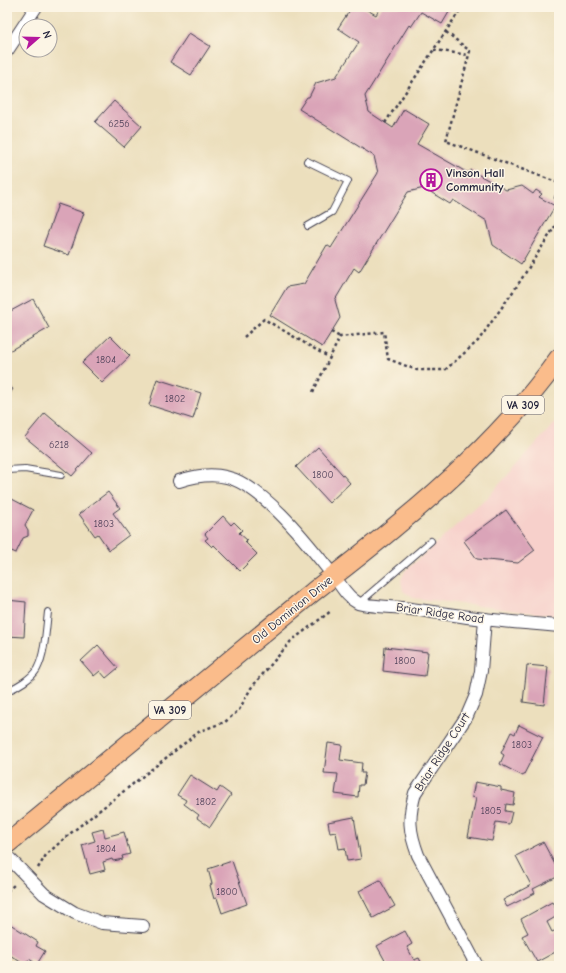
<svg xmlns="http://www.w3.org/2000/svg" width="566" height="973" font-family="'Comic Neue',sans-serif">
<rect width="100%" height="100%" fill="#fcf5e5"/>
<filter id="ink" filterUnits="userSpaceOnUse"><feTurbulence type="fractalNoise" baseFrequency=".025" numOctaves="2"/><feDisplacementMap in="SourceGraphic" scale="8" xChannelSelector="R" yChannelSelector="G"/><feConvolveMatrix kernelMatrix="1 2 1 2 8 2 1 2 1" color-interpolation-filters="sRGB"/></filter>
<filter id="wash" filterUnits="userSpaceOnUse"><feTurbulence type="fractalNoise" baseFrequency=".012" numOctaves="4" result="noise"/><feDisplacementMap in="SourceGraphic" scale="16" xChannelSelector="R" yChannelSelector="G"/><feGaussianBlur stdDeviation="0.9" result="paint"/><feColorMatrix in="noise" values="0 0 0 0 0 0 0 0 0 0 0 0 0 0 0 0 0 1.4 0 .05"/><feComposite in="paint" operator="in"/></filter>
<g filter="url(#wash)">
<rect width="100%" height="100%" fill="#ecdfbd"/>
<polygon fill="#f7d0cb" points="559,418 559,616 413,598 403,591 401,580 405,571 488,497"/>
<g id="blocks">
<g fill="#daa4b8">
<polygon points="352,7 362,7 376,15 381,7 452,7 442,24 421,12 411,27 409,25 365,96 369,112 393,128 404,109 429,124 417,144 468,173 470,170 506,190 522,186 533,194 536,190 542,194 539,197 555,206 521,264 493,245 487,221 453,200 450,204 424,188 408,192 359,272 354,268 335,300 340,318 322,347 270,315 287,287 304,284 327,245 331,248 378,173 374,156 299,109 307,97 309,97 316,83 336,77 359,42 338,28"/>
<polygon points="189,33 210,46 191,75 170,62"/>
<polygon points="114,101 142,126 124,147 95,122"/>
<polygon points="58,204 84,213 69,255 43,246"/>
<polygon points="33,299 49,328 9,351 7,348 7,313"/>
<polygon points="110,336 130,356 102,383 82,363"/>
<polygon points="157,379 201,393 193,419 149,405"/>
<polygon points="7,385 13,389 7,398"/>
<polygon points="45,413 92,453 72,476 25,437"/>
<polygon points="318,447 350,483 329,503 296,467"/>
<polygon points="108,492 120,508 113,513 129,535 109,550 98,534 95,536 79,514"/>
<polygon points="10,498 33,510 25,525 28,530 28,536 23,538 16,553 7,549 7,504"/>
<polygon points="506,510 535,550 518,563 477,559 464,541"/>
<polygon points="223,516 231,525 234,522 242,530 239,533 247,540 245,542 257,554 240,571 214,545 212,547 205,540 208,538 205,534"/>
<polygon points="7,600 26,602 24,637 7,636"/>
<polygon points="98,645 118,668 106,678 100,671 94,676 81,661"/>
<polygon points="385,647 428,652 425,676 383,671"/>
<polygon points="527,665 548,667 544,705 523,702"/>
<polygon points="519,725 543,737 523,776 500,764 504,755 501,753 511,732 515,734"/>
<polygon points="328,743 342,745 340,760 362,763 361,773 365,773 363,785 359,785 358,797 335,794 338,774 324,773"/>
<polygon points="190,775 217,792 220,787 231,795 210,827 197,818 199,815 184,804 186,800 177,795"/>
<polygon points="475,782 501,787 501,790 515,793 513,805 506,804 505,811 512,812 509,824 496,822 492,841 468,837 476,798 472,797"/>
<polygon points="354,817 361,859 347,861 345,848 339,849 336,832 330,833 328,822"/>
<polygon points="103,829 105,837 124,832 130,854 122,856 123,859 113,861 112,859 103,862 105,870 90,874 82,845 95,841 92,832"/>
<polygon points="543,842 559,872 559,876 533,889 535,893 507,907 503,900 531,885 516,856"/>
<polygon points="232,861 247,904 222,913 217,898 214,899 210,885 212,884 208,869"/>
<polygon points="380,880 395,906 373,918 359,891"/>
<polygon points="552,902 559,915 547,922 552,932 559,929 559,950 537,962 522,936 528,933 521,919"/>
<polygon points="7,922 38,942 36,946 45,951 37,964 29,959 25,965 7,953"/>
<polygon points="405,931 412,944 407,947 414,960 419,958 423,966 388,966 377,946"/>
</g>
</g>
</g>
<g filter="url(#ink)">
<use href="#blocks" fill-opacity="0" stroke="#403e4e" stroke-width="1"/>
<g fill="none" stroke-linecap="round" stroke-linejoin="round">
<g stroke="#403e4e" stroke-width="8">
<g id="lane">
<polyline points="307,161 348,181 332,212 308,226"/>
<polyline points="7,470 25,469 61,475"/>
<polyline points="358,604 431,541"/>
<path d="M 7,691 C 17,687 32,678 37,669 C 45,654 46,629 48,612"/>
</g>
</g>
<g stroke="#403e4e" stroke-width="14">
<g id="street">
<polyline points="7,51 36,7"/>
<path d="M 179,481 C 195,476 210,473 226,477 C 263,485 309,545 332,574 C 340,583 346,597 358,603 C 364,606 394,607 403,608 C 430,611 457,616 484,619 C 509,622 534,624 559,626"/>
<polyline points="7,856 44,894 75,913 102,923 143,926"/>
<path d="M 477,966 L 418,855 C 409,831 408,818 415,793 L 467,716 L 476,695 L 481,671 L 485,619"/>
</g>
</g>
<g stroke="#403e4e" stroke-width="21">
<path id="primary" d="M 7,844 C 109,760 211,676 313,592 C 341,570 370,548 397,525 C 457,476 514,422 559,358"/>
</g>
<g stroke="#403e4e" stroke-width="2.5" stroke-dasharray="3 3" stroke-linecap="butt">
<polyline points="446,32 470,51 446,141 559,183"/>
<polyline points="434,50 469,55"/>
<polyline points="385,123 462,7"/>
<polyline points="559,184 555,198 559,200"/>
<polyline points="331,332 340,337"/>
<polyline points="244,337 264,319 330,358"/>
<polyline points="313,392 340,337 384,332 388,359 417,370 445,370 478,341 517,286 559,220"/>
<polyline points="38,868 46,855 67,836 200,731 225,722 239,710 251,688 291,641 331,611"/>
<polyline points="7,891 14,885"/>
</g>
<use href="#lane" stroke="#fff" stroke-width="6"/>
<use href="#street" stroke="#fff" stroke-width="12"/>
<use href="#primary" stroke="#fabc8b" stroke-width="19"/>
</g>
</g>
<defs>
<g id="building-ring" transform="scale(1.15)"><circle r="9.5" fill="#fcf5e5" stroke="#b5179e" stroke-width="1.5"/><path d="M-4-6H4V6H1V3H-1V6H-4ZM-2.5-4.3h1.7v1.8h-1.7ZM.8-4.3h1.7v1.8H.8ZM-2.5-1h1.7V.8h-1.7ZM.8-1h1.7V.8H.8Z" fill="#b5179e"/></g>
</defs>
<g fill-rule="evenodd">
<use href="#building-ring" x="431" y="180"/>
</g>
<g text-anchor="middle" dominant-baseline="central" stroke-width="3" stroke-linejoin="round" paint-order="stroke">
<g font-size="10" fill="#50425a">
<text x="119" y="124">6256</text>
<text x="106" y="360">1804</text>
<text x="175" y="399">1802</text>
<text x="59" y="445">6218</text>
<text x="323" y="475">1800</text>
<text x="104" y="524">1803</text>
<text x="405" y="661">1800</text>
<text x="522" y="745">1803</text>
<text x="206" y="802">1802</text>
<text x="491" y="811">1805</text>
<text x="106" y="849">1804</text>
<text x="227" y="892">1800</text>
</g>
<g fill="#fcf5e5" stroke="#63616e" stroke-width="1">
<rect x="502" y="396" width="42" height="18" rx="3"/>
<rect x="149" y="701" width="42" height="18" rx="3"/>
</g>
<g font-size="11" font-weight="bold" fill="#22223b">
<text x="523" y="405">VA 309</text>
<text x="170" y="710">VA 309</text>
</g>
<g font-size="12" font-weight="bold" fill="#22223b" stroke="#fcf5e5" text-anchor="start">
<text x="446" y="173">Vinson Hall<tspan x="446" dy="14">Community</tspan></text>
</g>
<g font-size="12" fill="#22223b" stroke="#fcf5e5">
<text transform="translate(292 610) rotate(-39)">Old Dominion Drive</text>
<text transform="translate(440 613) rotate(8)">Briar Ridge Road</text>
<text transform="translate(442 752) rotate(-57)">Briar Ridge Court</text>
</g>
</g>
<rect width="566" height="973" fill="none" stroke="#fcf5e5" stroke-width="24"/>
<g transform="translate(38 38) rotate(70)"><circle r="19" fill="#fcf5e5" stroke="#a5a1a1"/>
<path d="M0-3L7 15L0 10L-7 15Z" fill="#b5179e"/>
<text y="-6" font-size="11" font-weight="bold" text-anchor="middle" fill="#22223b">N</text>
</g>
</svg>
